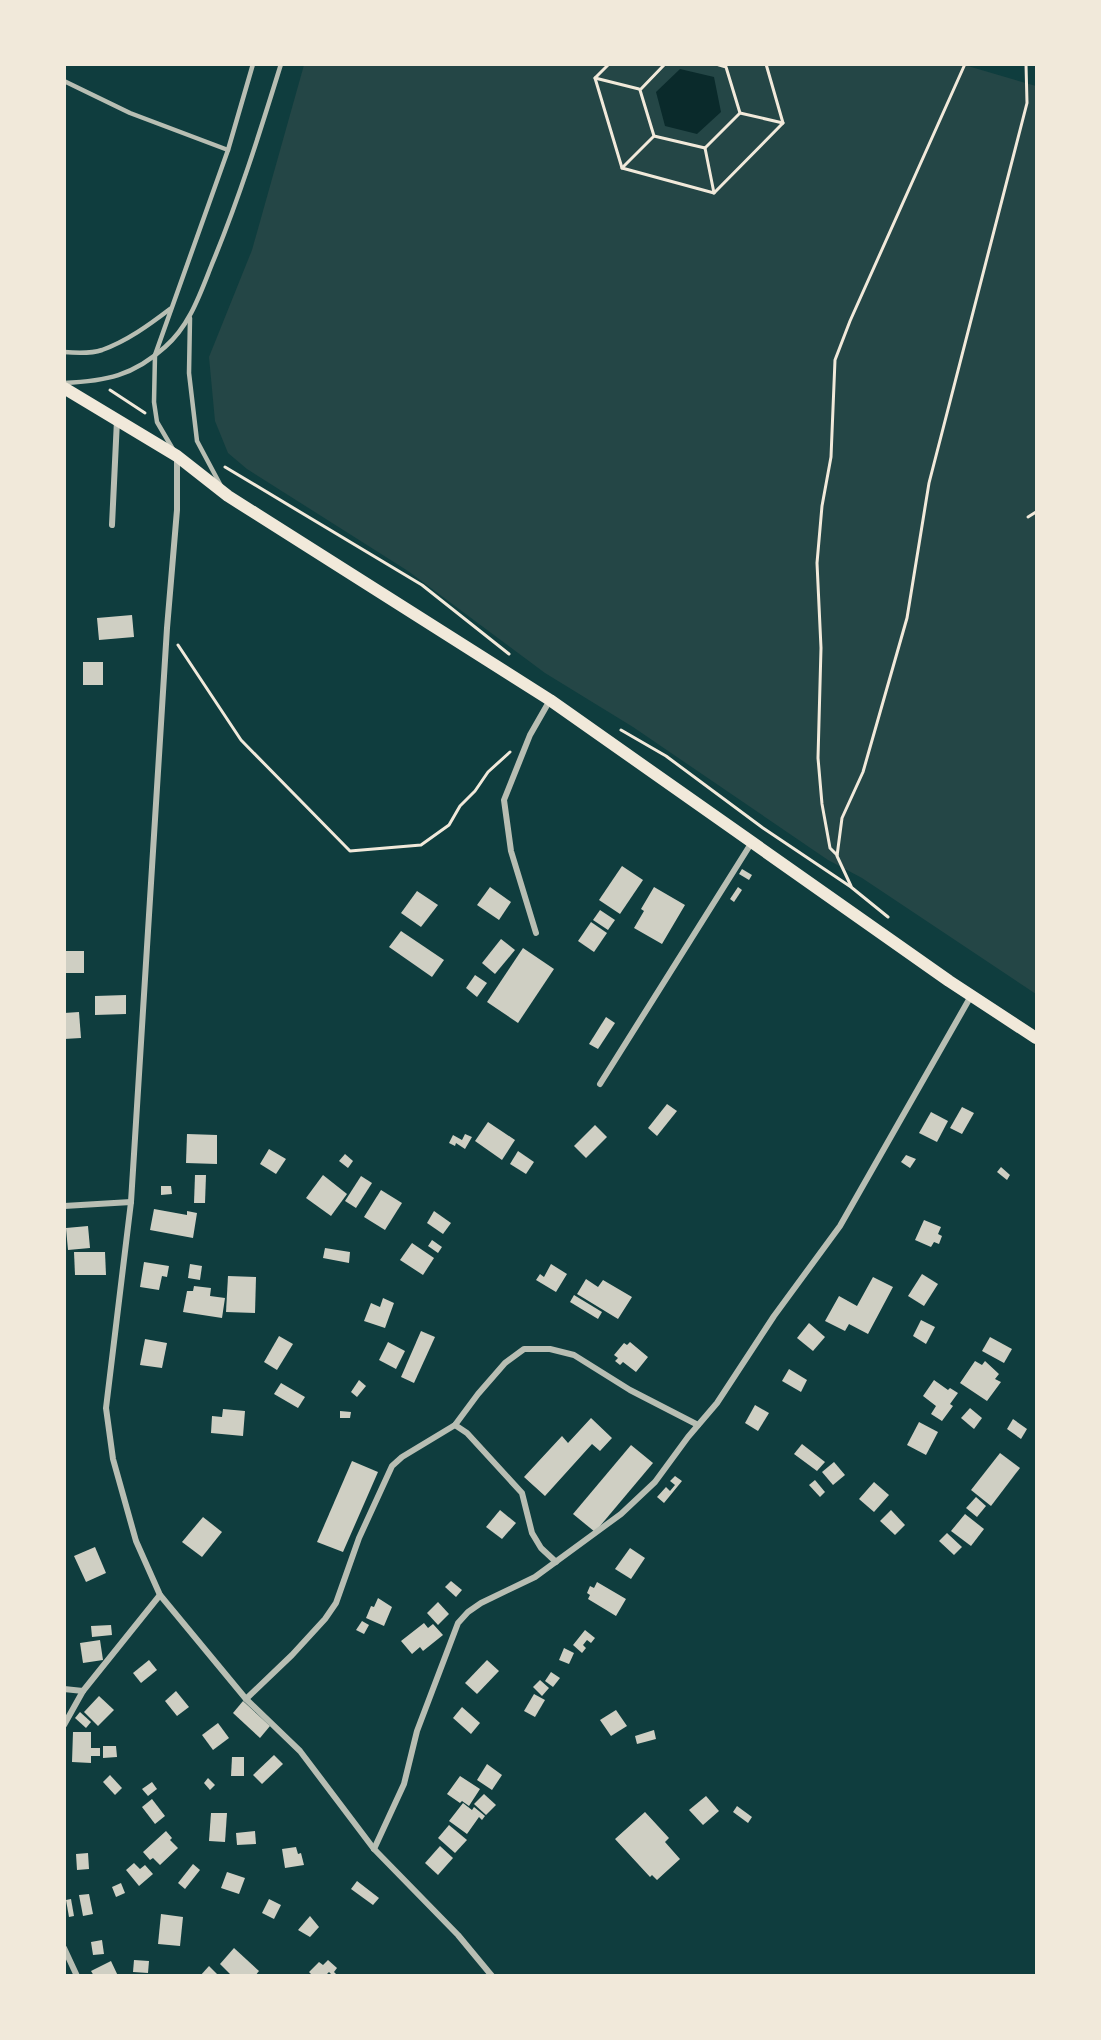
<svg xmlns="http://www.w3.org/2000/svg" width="1101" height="2040" font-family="Figtree,sans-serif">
<rect width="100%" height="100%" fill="#0f3d3e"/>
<polygon fill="#244646" points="961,64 1036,86 1036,994 862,878 828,860 633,727 545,673 408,571 247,469 228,453 215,421 209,357 252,250 304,65"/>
<polygon fill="#0a2a2b" points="680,69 714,77 721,112 697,134 665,126 656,92"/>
<g fill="#cfcfc3">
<polygon points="132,615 134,637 99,640 97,618"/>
<rect x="83" y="662" width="20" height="23"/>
<polygon points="622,866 643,880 620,914 599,900"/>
<polygon points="742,869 752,875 749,880 739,874"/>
<polygon points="490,887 511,902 499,920 477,905"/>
<polygon points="654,887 685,905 662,944 634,928 644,911 641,909"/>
<polygon points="738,887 742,890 734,902 730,899"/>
<polygon points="417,891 438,905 421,927 401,913"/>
<polygon points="600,910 615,920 608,930 593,920"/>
<polygon points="591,922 607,933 594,952 578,941"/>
<polygon points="401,931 444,960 432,977 389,947"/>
<polygon points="501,939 515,950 495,974 482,963"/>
<polygon points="523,948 554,969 518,1023 487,1002"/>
<rect x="64" y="951" width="20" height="22"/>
<polygon points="475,975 487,983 477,997 466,988"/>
<polygon points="126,995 126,1014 95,1015 95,996"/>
<polygon points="79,1012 81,1038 64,1039 64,1013"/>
<polygon points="606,1017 615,1023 598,1049 589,1044"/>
<polygon points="667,1104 677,1111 657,1136 648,1128"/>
<polygon points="962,1107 974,1113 962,1134 950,1128"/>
<polygon points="931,1112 948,1121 937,1142 919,1133"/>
<polygon points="488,1122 515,1140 502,1160 475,1141"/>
<polygon points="595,1125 607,1137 586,1158 574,1146"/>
<polygon points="187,1134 217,1135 217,1164 186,1163"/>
<polygon points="465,1134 472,1137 465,1149 456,1143 455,1146 449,1143 453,1135 462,1140"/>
<polygon points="269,1149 286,1159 276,1174 260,1164"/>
<polygon points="518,1151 534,1162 526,1174 510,1164"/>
<polygon points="345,1154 353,1161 348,1168 339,1161"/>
<polygon points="906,1155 916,1159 910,1168 901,1162"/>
<polygon points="1001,1167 1010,1175 1007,1180 997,1172"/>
<polygon points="195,1175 206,1175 205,1203 194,1203"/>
<polygon points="323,1175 347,1194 331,1216 306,1198"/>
<polygon points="361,1176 372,1183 356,1208 345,1201"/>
<polygon points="161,1186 171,1186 172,1194 161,1195"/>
<polygon points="381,1190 402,1203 385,1230 364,1217"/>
<polygon points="154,1209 187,1215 187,1211 197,1213 193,1238 150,1230"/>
<polygon points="434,1211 451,1223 443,1234 427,1223"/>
<polygon points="924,1220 941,1227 938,1234 942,1236 939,1244 934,1242 931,1247 915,1240"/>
<polygon points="88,1226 90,1248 68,1250 66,1228"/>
<polygon points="432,1240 442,1247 438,1253 428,1246"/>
<polygon points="412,1243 434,1258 423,1275 400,1260"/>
<polygon points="325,1248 350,1252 349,1263 323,1258"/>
<polygon points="74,1252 105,1252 106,1275 75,1275"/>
<polygon points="144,1262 169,1266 167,1277 162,1276 159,1290 140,1287"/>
<polygon points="190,1264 202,1266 200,1280 188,1278"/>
<polygon points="551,1264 567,1274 556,1292 536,1280 540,1274 544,1277"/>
<polygon points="922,1274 938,1284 924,1306 908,1296"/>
<polygon points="228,1276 256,1277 255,1313 226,1312"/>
<polygon points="873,1277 893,1287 868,1334 849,1324 845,1331 825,1321 839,1296 857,1306"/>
<polygon points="586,1279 598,1287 603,1280 632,1297 618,1319 577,1294"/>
<polygon points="194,1286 211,1288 210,1296 225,1298 222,1318 183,1312 187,1291 193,1291"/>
<polygon points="574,1295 602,1312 598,1319 570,1302"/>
<polygon points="383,1298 394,1303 385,1328 364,1321 371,1303 380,1307"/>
<polygon points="921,1320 935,1327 926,1344 913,1336"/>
<polygon points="809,1323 825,1337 813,1351 797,1338"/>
<polygon points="421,1331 435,1337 414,1383 401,1377"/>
<polygon points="279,1336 293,1344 277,1370 264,1362"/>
<polygon points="990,1337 1012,1349 1004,1363 982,1351"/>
<polygon points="145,1339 167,1343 162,1368 140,1365"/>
<polygon points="388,1342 405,1351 396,1369 379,1360"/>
<polygon points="630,1342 648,1357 636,1372 623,1362 620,1365 615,1361 618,1358 614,1355 624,1343 627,1345"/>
<polygon points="975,1361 982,1365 985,1361 999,1374 995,1379 1001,1382 987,1401 960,1383"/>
<polygon points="789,1369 807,1380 801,1392 782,1381"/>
<polygon points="359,1380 366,1386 357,1397 351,1392"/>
<polygon points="934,1380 948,1390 950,1388 958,1393 950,1404 953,1406 942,1421 931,1414 936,1406 923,1396"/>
<polygon points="281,1383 305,1397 298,1408 274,1394"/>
<polygon points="755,1405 769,1413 758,1431 745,1423"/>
<polygon points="970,1408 982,1418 974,1429 961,1418"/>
<polygon points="223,1409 245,1411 243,1436 211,1433 212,1416 222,1417"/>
<polygon points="340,1411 351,1412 350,1418 340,1418"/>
<polygon points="591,1418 612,1438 600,1451 592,1444 545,1496 524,1477 562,1436 568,1443"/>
<polygon points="1013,1419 1027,1429 1021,1439 1007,1429"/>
<polygon points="919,1422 938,1432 926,1455 907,1445"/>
<polygon points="802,1444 825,1462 817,1471 794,1454"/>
<polygon points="631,1445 653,1463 595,1532 573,1514"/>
<polygon points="1000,1453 1020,1468 991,1506 971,1490"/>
<polygon points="352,1461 378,1472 343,1552 317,1542"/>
<polygon points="834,1462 845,1475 833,1485 822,1472"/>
<polygon points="675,1476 682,1481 664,1503 657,1497 666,1487 670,1491 675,1485 670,1481"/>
<polygon points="815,1480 825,1492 820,1497 809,1485"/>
<polygon points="874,1482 889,1495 874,1512 859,1499"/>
<polygon points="976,1497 986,1506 977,1517 966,1508"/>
<polygon points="500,1510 516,1523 502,1539 486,1527"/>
<polygon points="891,1510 905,1525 895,1535 880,1521"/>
<polygon points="965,1514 984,1529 971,1546 951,1531"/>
<polygon points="203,1517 222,1532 202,1557 182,1542"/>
<polygon points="947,1533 962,1547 954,1555 939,1541"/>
<polygon points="95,1547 106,1573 86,1582 74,1556"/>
<polygon points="630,1548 645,1558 631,1579 615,1569"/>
<polygon points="451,1581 462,1590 456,1597 445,1587"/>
<polygon points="597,1582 626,1599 616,1616 588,1599 590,1595 587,1593 590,1586 594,1588"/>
<polygon points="378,1598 392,1607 384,1626 366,1618 371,1606 374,1607"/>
<polygon points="438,1602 449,1614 438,1625 427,1613"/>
<polygon points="362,1621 369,1625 364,1634 356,1630"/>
<polygon points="424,1623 428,1628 433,1624 443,1635 423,1651 420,1647 412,1654 401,1641"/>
<polygon points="111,1625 112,1635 92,1637 91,1626"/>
<polygon points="585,1630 595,1638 591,1643 587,1640 583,1645 586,1648 582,1653 573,1645"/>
<polygon points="100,1640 103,1660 83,1663 80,1643"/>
<polygon points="564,1648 574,1653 569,1664 559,1660"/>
<polygon points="149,1660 157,1670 141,1683 133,1673"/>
<polygon points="487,1660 499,1671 477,1694 465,1683"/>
<polygon points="551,1672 560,1678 553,1687 545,1681"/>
<polygon points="540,1680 549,1688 542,1696 533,1687"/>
<polygon points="176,1691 189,1707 177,1716 165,1701"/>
<polygon points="534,1694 545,1700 535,1717 524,1711"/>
<polygon points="99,1696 114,1710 98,1726 84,1712"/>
<polygon points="243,1701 270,1726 260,1738 233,1713"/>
<polygon points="462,1707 480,1723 471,1734 453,1718"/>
<polygon points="616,1710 627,1726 611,1736 600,1720"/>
<polygon points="80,1712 91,1722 86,1728 75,1718"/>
<polygon points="218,1723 229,1738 213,1750 202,1735"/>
<polygon points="654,1730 656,1739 637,1744 635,1736"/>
<polygon points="73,1732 91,1732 91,1748 100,1748 100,1756 91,1756 91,1763 72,1762"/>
<polygon points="103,1746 116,1746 117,1757 103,1758"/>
<polygon points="274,1755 283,1764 262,1784 253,1775"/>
<polygon points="232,1757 244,1757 244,1776 231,1776"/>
<polygon points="487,1764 502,1775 492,1790 477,1780"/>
<polygon points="110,1775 122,1788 115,1795 103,1782"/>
<polygon points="460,1776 480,1789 469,1806 462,1801 460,1803 447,1794"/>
<polygon points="208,1778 215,1785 210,1790 204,1783"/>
<polygon points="152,1782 157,1789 148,1796 142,1789"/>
<polygon points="484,1794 496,1805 486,1815 474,1804"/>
<polygon points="706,1796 719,1811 703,1825 689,1810"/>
<polygon points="152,1799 165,1816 155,1824 142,1807"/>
<polygon points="463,1803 472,1810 474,1807 485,1816 482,1820 479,1817 467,1834 449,1821"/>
<polygon points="737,1806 752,1817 748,1823 733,1812"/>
<polygon points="645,1812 669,1838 665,1842 680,1859 657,1880 652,1875 650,1877 615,1839"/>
<polygon points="211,1813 227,1813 225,1842 209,1841"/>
<polygon points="449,1825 467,1840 455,1853 438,1838"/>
<polygon points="166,1831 172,1838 170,1840 178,1848 160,1865 153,1858 150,1860 143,1852"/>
<polygon points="255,1831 256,1844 237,1845 236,1833"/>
<polygon points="440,1846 453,1858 438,1875 425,1863"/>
<polygon points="296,1847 298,1854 301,1853 304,1865 285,1868 282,1849"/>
<polygon points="88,1853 89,1869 77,1870 76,1854"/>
<polygon points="134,1863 140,1869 145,1865 153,1874 139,1886 126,1870"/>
<polygon points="193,1864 200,1870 185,1889 178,1883"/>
<polygon points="227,1872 245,1878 239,1894 221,1888"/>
<polygon points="357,1881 379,1898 373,1905 351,1889"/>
<polygon points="121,1883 125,1893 116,1897 112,1887"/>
<polygon points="89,1894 93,1914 83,1916 79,1895"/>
<polygon points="71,1899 74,1916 69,1917 66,1900"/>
<polygon points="269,1899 281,1905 274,1919 262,1913"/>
<polygon points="161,1914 183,1917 180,1946 158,1944"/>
<polygon points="310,1916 319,1927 310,1937 298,1930"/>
<polygon points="102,1940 104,1954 93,1955 91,1942"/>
<polygon points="234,1948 259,1971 255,1976 232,1976 220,1964"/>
<polygon points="134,1960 149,1961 148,1973 133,1972"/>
<polygon points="328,1960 337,1968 334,1972 338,1976 333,1976 329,1972 325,1976 313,1976 309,1972 319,1962 323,1965"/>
<polygon points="111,1961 118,1976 94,1976 91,1971"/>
<polygon points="209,1966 219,1976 200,1976"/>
</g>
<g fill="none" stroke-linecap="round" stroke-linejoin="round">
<g stroke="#f1e9da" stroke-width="3">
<polyline points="609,64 595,78 622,168 714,193 783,123 766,64"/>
<polyline points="665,64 640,90 654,136 705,148 740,113 726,67 716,64"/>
<polyline points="595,78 639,89"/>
<polyline points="740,113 783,123"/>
<polyline points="705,148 714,193"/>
<polyline points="622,168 654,136"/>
<polyline points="110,390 145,413"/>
<polyline points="225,467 422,585 509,654"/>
<polyline points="1028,517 1036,512"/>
<polyline points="178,645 241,740 350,851 421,845 449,825 460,806 475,791 488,772 510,752"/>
<polyline points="621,730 666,756 763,828 851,887 888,917"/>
<polyline points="837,855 830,848 822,804 818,758 821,648 817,563 822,506 831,457 835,360 850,321 965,64"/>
<polyline points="851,886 837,856 842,818 863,772 907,618 929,483 1027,103 1026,64"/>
</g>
<g stroke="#b8beb3" stroke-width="4.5">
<polyline points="64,81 130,113 228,150"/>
<polyline points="190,318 189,373 197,441 221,486"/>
<path d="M 64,352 C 76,353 90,354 102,350 C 127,341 149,325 170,309"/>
<path d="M 64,383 C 106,381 133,376 165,347 C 190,325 200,294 212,264 C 239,199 260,132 281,64"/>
<polyline points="174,451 157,422 154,402 155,355 228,150 253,64"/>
</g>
<g stroke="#b8beb3" stroke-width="6">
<polyline points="177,456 177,510 167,628 131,1202 106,1408 113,1459 136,1541 160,1595 246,1699 300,1751 374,1849 458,1935 492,1976"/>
<polyline points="112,525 117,420"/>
<polyline points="536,933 511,851 504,800 530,735 550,700"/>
<polyline points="600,1084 752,842"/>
<polyline points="64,1206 131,1202"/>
<polyline points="455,1425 467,1433 522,1493 532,1533 541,1548 556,1562"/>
<polyline points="64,1689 83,1691"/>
<polyline points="246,1699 292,1655 325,1619 336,1603 359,1538 392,1466 402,1457 455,1425 478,1394 505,1363 524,1349 550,1349 574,1355 630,1390 698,1425"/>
<polyline points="64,1725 83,1691 160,1595"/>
<polyline points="374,1849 404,1784 417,1731 458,1623 468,1612 481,1603 535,1577 621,1514 655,1482 688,1437 717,1403 774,1316 840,1226 971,996"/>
<polyline points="64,1948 77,1976"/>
</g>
<polyline stroke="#f1e9da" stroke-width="12" points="64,388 177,456 228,496 550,700 949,981 1036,1038"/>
</g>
<rect width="1101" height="2040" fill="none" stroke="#f1e9da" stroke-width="132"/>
</svg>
